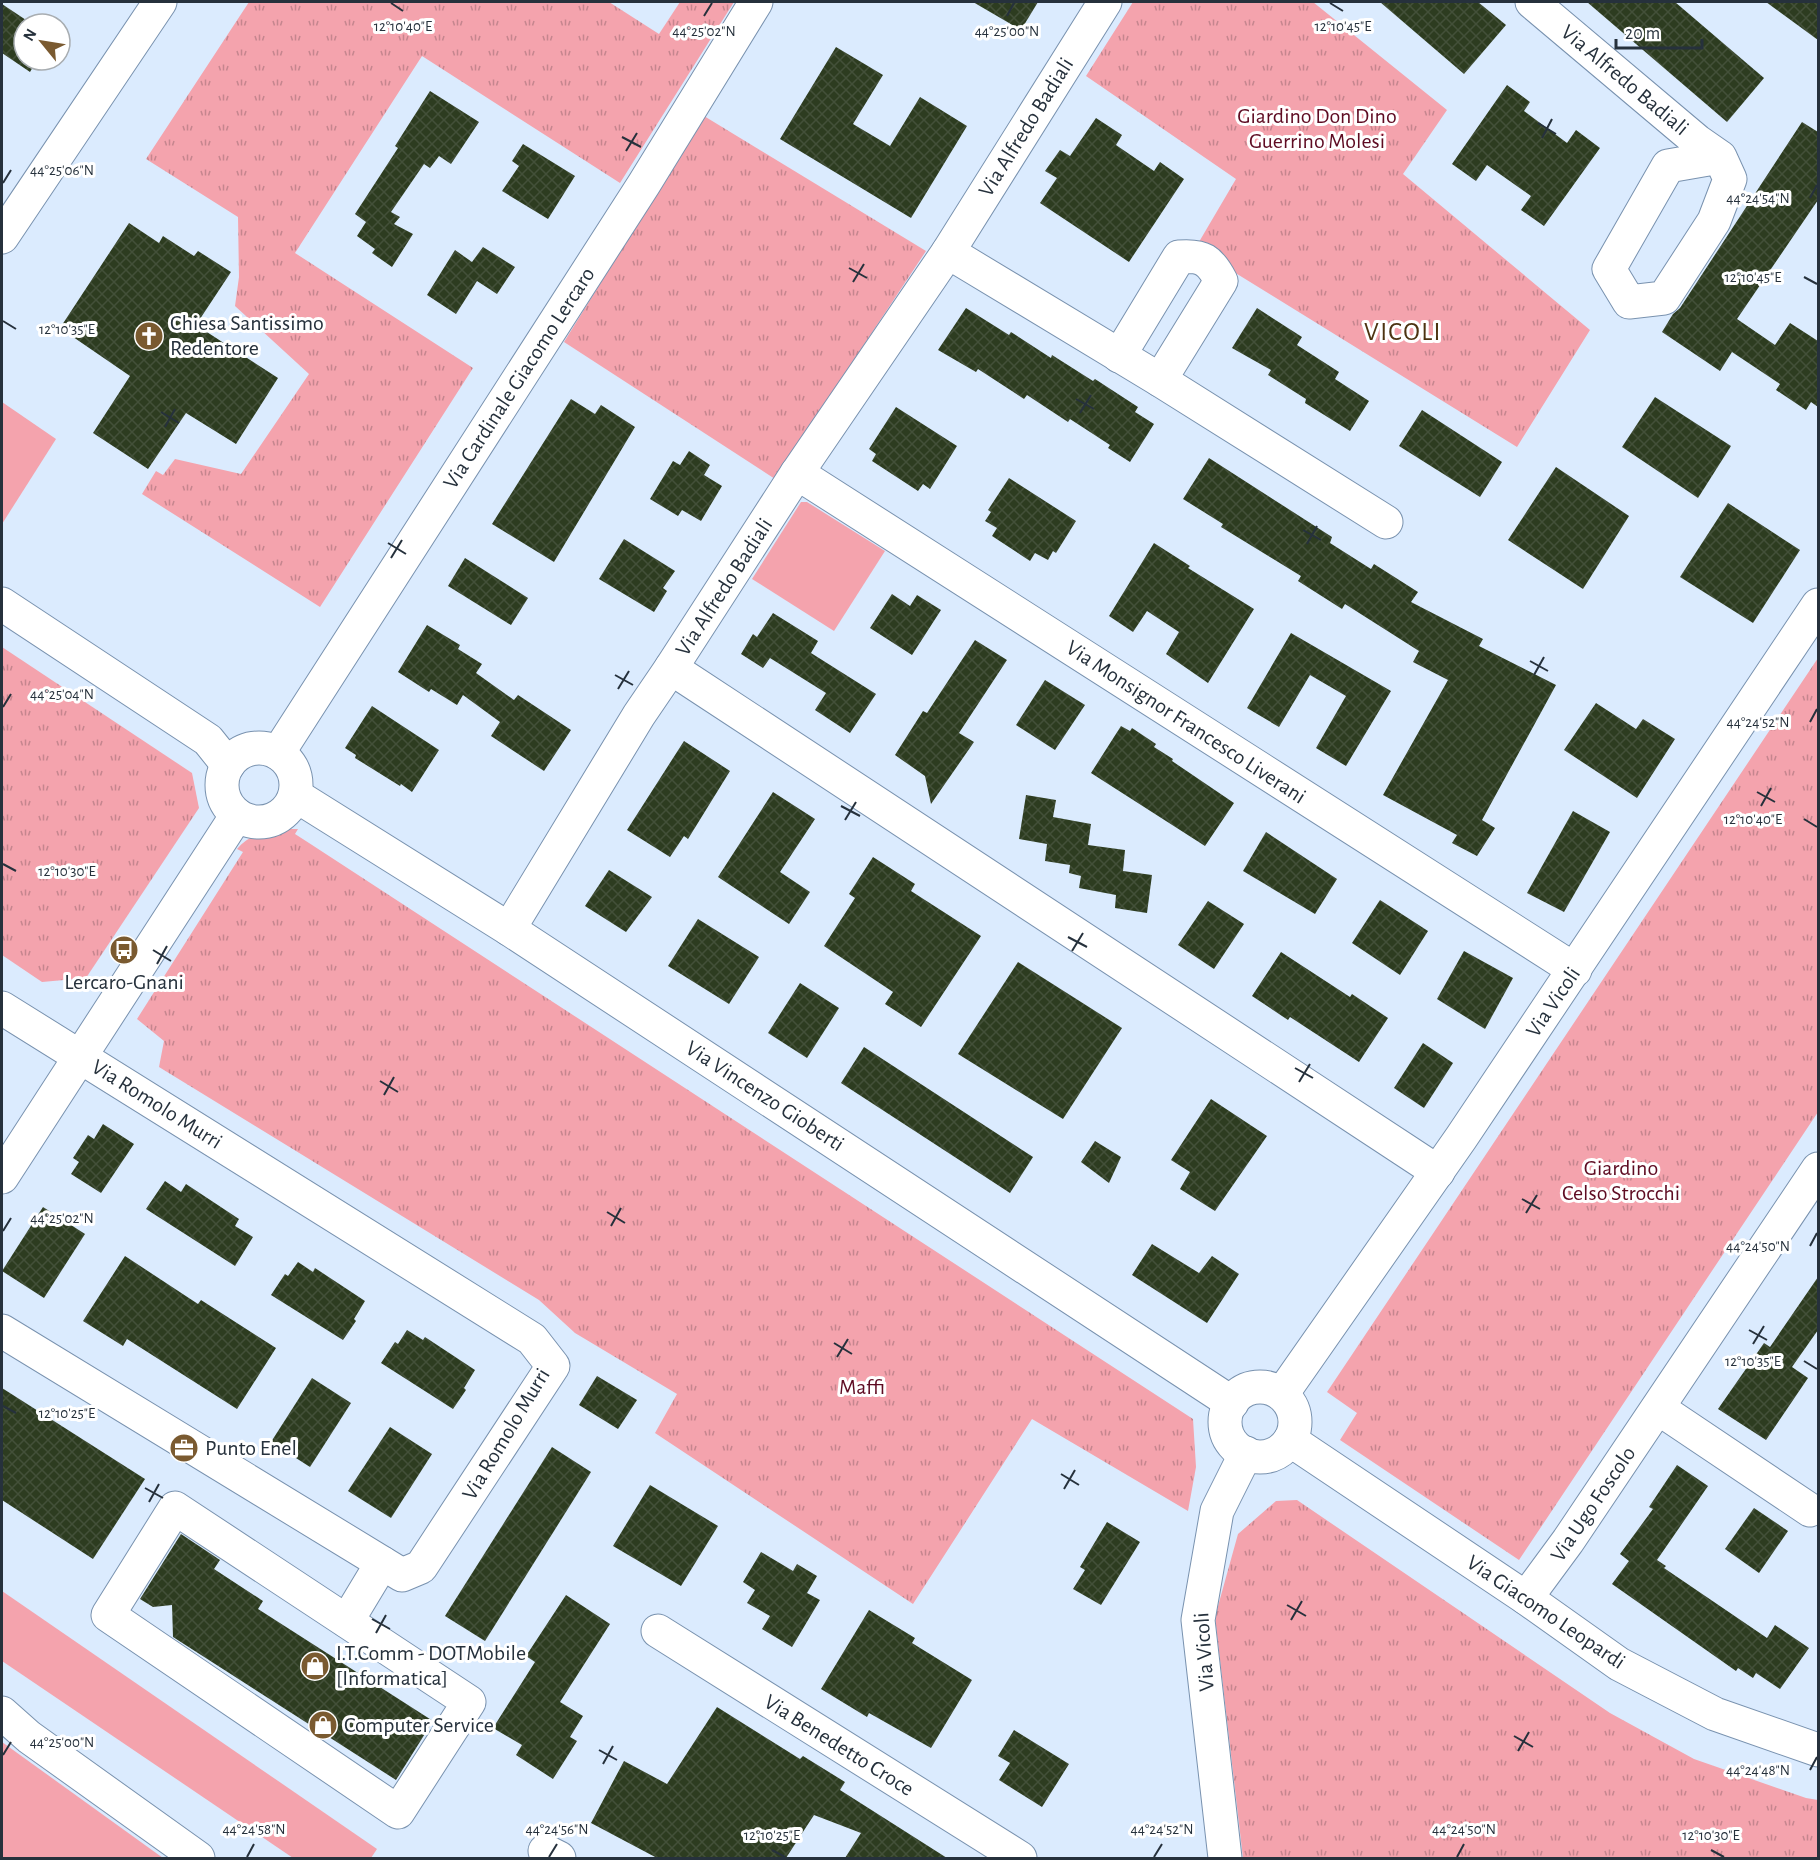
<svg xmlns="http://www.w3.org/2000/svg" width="1820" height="1860" font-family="'Alegreya Sans',sans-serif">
<defs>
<pattern id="park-tufts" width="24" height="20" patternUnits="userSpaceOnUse" patternTransform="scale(1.5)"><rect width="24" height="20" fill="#f4a3ad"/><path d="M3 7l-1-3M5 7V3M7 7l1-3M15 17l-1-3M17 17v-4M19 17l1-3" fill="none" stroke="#c5858e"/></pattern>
<pattern id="building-cross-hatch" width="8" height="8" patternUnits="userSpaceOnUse" patternTransform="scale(1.5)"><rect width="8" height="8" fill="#2d3c20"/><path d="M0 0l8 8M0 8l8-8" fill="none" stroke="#435039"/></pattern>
</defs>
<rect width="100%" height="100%" fill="#dbebfe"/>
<g fill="#f4a3ad">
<polygon points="2,402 56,439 2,524"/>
<polygon points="801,502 807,502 885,551 834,631 752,579"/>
<polygon points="2,1591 377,1849 371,1858 293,1858 2,1661"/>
<polygon points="2,1742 163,1858 2,1858"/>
</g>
<g fill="url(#park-tufts)">
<polygon points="249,2 609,2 659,34 680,2 734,2 620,183 422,56 295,253 473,368 320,607 142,494 156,471 163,475 175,459 241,474 309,374 235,306 239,277 238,217 146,159"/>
<polygon points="1133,2 1313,2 1447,110 1403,174 1590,330 1517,447 1229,269 1196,247 1236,179 1086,76"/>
<polygon points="704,116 926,251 775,479 564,342"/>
<polygon points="2,647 192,773 199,808 86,978 42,982 2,955"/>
<polygon points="1818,658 1818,1112 1519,1560 1340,1440 1357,1413 1327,1392"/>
<path d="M 284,829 L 298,829 L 295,834 L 309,843 L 1193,1419 L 1196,1467 L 1188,1511 L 1032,1419 L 913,1604 L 655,1433 L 677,1394 L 575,1333 L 539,1300 L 159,1067 L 164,1041 L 137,1019 L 243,852 L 237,849 C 250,834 265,831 284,829 Z"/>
<polygon points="1297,1500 1610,1713 1694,1759 1806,1798 1818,1800 1818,1858 1243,1858 1215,1617 1238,1534 1276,1501"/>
</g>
<g fill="url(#building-cross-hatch)">
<polygon points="973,2 1038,2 1021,30"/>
<polygon points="1380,2 1478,2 1506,25 1464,74"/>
<polygon points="1587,2 1675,2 1764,78 1727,122"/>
<polygon points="1766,2 1818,2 1818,40"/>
<polygon points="2,4 32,24 24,24 24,60 37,60 30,72 2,53"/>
<polygon points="836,47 883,75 853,124 890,146 920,97 967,126 911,218 780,139"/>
<polygon points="1507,85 1530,102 1524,111 1567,143 1576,130 1600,148 1544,226 1521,210 1531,196 1487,165 1476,181 1452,164"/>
<polygon points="430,91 479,122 451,164 439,156 430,168 424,164 391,212 400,217 394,224 413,234 392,267 372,253 375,249 357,236 366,222 355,214 398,148 395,146"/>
<polygon points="1096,118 1122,135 1116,145 1154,171 1160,162 1184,179 1129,262 1040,203 1057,178 1045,171 1060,150 1070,156"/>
<polygon points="1802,122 1818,132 1818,200 1737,319 1775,345 1790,323 1818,341 1818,407 1811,402 1806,410 1776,390 1780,384 1732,352 1720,371 1662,332 1673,314 1680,308"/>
<polygon points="523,144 575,176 548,219 502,191 519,166 512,161"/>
<polygon points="129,223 159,243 163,236 194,256 198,251 231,272 196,325 278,378 236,444 186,413 148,469 93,433 130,376 60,328"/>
<polygon points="483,247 515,267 497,294 477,281 456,314 427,295 455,250 472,262"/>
<polygon points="966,308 1009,335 1011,332 1051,358 1052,355 1093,381 1095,379 1138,407 1135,412 1154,424 1130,462 1108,448 1110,445 1070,419 1068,422 1027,395 1024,399 978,369 976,372 938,350"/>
<polygon points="1257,308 1302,337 1297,345 1339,372 1335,379 1369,401 1350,431 1305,403 1306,399 1268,375 1271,370 1232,348"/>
<polygon points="1655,397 1731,446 1698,498 1622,447"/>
<polygon points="571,399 595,414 601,405 635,427 554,562 492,524"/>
<polygon points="896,407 957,446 930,489 923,484 918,491 872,461 876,454 869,449"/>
<polygon points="1422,410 1502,462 1480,497 1399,446"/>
<polygon points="689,451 710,465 704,475 722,486 701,521 682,510 678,516 650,499 673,461 680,465"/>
<polygon points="1209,458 1332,537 1330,543 1371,569 1374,564 1418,592 1411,602 1483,639 1479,646 1556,685 1482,820 1495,828 1477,856 1452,843 1457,835 1383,795 1448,680 1413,662 1419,651 1345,604 1342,609 1298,581 1301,576 1221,527 1223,524 1183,499"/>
<polygon points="1556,467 1629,516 1583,589 1508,540"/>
<polygon points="1009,478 1076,521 1056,553 1053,551 1048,560 1035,553 1030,561 992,536 997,528 985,521 991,512 988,510"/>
<polygon points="1728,503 1800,550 1753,623 1680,577"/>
<polygon points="624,539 675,571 663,588 667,591 654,612 599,579"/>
<polygon points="1154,543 1190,566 1188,568 1254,609 1208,683 1166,654 1179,632 1147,611 1133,632 1109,616"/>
<polygon points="465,558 528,598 511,625 448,586"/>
<polygon points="892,594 910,606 917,595 941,610 912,655 870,628"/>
<polygon points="773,613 818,641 811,653 876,694 850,733 815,710 826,693 770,658 763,668 741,654 753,634 757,637"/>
<polygon points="427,625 460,645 458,649 482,664 476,673 514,700 518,695 571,730 544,771 491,736 500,722 463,695 457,705 431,689 429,692 398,672"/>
<polygon points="1291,633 1391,691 1346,766 1316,748 1346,696 1310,675 1279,727 1247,708"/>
<polygon points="975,640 1007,660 959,733 974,742 931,804 925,776 895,755 923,711 927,713"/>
<polygon points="1045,680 1085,705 1055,750 1016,725"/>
<polygon points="1596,703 1636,729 1643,719 1675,739 1637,798 1564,750"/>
<polygon points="372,706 439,750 412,792 401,784 400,786 355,758 356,755 345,748"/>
<polygon points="1121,726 1130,731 1132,728 1156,744 1154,747 1173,759 1172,761 1234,803 1205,846 1091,773"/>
<polygon points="684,741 730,771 688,839 684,836 670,857 627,830"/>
<polygon points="773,792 815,819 780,872 810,892 789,924 718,877"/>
<polygon points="1026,795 1056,800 1053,817 1091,824 1088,845 1125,850 1123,871 1152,875 1147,913 1115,908 1116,895 1079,888 1081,876 1069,873 1070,865 1045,861 1047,844 1019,839"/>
<polygon points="1573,811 1610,832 1564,912 1527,893"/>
<polygon points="1266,832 1337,879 1315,914 1243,871"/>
<polygon points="873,857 915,884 911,891 981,936 921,1027 885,1004 893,992 824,946 855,898 849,894"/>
<polygon points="609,870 652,897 626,932 585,906"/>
<polygon points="1380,900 1428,931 1400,975 1352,943"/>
<polygon points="1208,901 1244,924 1214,969 1178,945"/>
<polygon points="698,919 759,957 729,1004 668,966"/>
<polygon points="1464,951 1513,978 1485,1029 1437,999"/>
<polygon points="1281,952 1350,997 1352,994 1388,1018 1359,1062 1290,1017 1288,1020 1252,996"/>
<polygon points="1018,962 1122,1028 1063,1119 958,1054"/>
<polygon points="800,983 839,1008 807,1058 768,1033"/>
<polygon points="1423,1043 1453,1063 1424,1108 1394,1088"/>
<polygon points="864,1047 1033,1157 1010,1193 841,1083"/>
<polygon points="1211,1099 1267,1136 1215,1211 1180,1189 1190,1172 1171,1160"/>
<polygon points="103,1124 134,1144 101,1193 71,1174 79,1162 73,1158 88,1135 94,1139"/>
<polygon points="1095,1141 1121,1157 1109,1183 1081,1162"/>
<polygon points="165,1181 181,1192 186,1184 239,1219 235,1226 253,1237 235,1266 146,1209"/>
<polygon points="43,1207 85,1234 44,1298 2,1271"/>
<polygon points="1152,1244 1199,1273 1212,1256 1239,1274 1207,1323 1132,1275"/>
<polygon points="125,1256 198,1304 201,1300 276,1348 237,1409 127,1339 123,1346 83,1321"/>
<polygon points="298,1262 313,1272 315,1268 365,1301 354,1319 356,1321 343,1340 271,1295 285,1274 288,1276"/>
<polygon points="1818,1277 1818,1330 1792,1367 1808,1378 1766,1440 1718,1409 1764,1343 1770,1347"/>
<polygon points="407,1330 423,1340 425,1337 475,1370 464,1388 466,1390 453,1409 381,1363 395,1342 398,1344"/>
<polygon points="597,1376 637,1400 618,1429 579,1405"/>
<polygon points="312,1378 351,1403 310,1467 271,1442"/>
<polygon points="2,1388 145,1479 93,1559 2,1500"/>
<polygon points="390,1427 432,1454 391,1518 348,1491"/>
<polygon points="552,1447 591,1472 485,1641 445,1616"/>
<polygon points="1677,1465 1708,1486 1657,1560 1666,1566 1664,1568 1767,1638 1775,1625 1809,1648 1780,1689 1756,1673 1753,1678 1738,1668 1736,1671 1612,1584 1629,1561 1620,1554 1653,1509 1649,1507"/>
<polygon points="650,1485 718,1526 681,1586 613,1546"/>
<polygon points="1754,1508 1788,1531 1759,1573 1725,1549"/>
<polygon points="1107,1522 1140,1542 1101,1605 1073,1589 1085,1570 1080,1567"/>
<polygon points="181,1534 220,1560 214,1569 263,1601 258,1609 433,1721 396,1780 173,1637 172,1605 153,1607 140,1599"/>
<polygon points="761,1552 793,1571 797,1564 817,1576 807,1593 820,1600 792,1647 762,1629 770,1616 747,1603 755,1590 743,1582"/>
<polygon points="566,1595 610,1624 560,1702 583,1716 570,1737 577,1741 553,1779 516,1755 522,1745 493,1728 535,1662 526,1656"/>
<polygon points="869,1610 915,1638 912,1643 972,1680 931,1748 869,1713 867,1717 821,1689"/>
<polygon points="717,1707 800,1759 803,1756 845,1782 840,1790 947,1858 845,1858 861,1833 814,1815 786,1858 657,1858 591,1823 624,1761 667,1784"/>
<polygon points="1014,1730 1069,1764 1042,1807 999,1780 1010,1763 998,1756"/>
</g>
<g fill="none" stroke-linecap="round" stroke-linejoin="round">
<g stroke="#7992af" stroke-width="35">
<g id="minor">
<polyline points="1532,2 1697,141 1720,157 1730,179 1714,221 1664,298 1629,302 1609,269 1668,166 1720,157"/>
<polyline points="2,237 160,2"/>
<polyline points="948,252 1160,380 1386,522"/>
<path d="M 1119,356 L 1179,257 C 1203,255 1210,260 1221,281 L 1160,380"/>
<polyline points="797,473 1575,970"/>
<polyline points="2,604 208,740 228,765"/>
<polyline points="671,668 1438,1172"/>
<circle cx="259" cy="785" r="37"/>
<polyline points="278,753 644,184 756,2"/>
<polyline points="295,795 509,929 1232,1403"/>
<polyline points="509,929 639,715 671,668 797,473 948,252 1105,2"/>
<polyline points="2,1008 532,1339 553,1366 421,1567 402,1575 2,1331"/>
<polyline points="2,1177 237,815"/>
<circle cx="1260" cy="1422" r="35"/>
<polyline points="1282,1394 1461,1138 1818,605"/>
<polyline points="1658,1408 1810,1510"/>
<polyline points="1290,1440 1526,1598 1619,1664 1715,1714 1818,1750"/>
<polygon points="175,1508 469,1702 398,1812 108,1615"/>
<polyline points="1526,1598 1568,1541 1818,1169"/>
<polyline points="347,1621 382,1563"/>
<polyline points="658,1631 1020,1858"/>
<polyline points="545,1851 559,1858"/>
<polyline points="1225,1858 1198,1620 1217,1511 1246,1453"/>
</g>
</g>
<g stroke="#7992af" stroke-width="35">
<polyline id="major" points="2,1713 29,1737 198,1858"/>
</g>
<use href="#minor" stroke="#fff" stroke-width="33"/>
<use href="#major" stroke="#fff" stroke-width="33"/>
</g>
<path fill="none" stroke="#26313c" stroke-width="2" d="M 391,3 L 403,11M 1330,3 L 1343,11M 704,16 L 712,3M 1007,16 L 1014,3M 1538,123 L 1556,134M 622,137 L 641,147M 1542,138 L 1552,119M 626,151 L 637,133M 3,183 L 11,170M 1810,198 L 1817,185M 849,268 L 867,278M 1804,277 L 1817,284M 853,282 L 864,264M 3,321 L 16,329M 1076,399 L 1094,409M 161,412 L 179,423M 1080,413 L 1091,395M 165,427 L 175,409M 1303,530 L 1321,540M 388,543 L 406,554M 1307,544 L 1317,526M 391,558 L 402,540M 1530,661 L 1548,671M 615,675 L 633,685M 1534,675 L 1544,657M 618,689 L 629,671M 3,707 L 11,694M 1810,722 L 1817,709M 1757,792 L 1775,802M 841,806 L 860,816M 1761,806 L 1771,788M 1804,819 L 1817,827M 845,820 L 856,802M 3,864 L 16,871M 1068,937 L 1087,947M 153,950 L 171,961M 1072,951 L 1083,933M 157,964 L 167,946M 1295,1068 L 1313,1078M 380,1081 L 398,1092M 1299,1082 L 1310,1064M 384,1095 L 394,1077M 1522,1199 L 1540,1209M 607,1212 L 625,1223M 1526,1213 L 1537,1195M 611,1226 L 621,1208M 3,1231 L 11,1218M 1810,1246 L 1817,1233M 1749,1330 L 1767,1340M 834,1343 L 852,1354M 1753,1344 L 1764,1326M 837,1357 L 848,1339M 1804,1361 L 1817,1369M 3,1406 L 16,1413M 1061,1474 L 1079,1485M 145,1488 L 163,1498M 1064,1489 L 1075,1470M 149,1502 L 159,1484M 1287,1605 L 1306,1616M 372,1619 L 390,1629M 1291,1620 L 1302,1601M 376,1633 L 386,1615M 1514,1736 L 1533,1747M 599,1750 L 617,1760M 1518,1751 L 1529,1732M 3,1755 L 11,1742M 603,1764 L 613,1746M 1810,1770 L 1817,1757M 772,1850 L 785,1857M 1711,1850 L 1724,1857M 247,1857 L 254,1844M 549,1857 L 557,1844M 1154,1857 L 1162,1844M 1457,1857 L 1464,1844"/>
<defs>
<g id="church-disc" transform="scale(1.5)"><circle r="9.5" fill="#7a5a30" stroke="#fff"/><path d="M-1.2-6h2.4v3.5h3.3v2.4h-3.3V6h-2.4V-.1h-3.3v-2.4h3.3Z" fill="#fff"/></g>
<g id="bus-disc" transform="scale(1.5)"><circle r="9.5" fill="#7a5a30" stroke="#fff"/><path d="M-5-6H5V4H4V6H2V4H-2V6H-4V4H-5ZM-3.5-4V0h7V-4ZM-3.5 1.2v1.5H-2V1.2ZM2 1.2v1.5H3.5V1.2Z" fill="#fff"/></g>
<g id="office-disc" transform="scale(1.5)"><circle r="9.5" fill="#7a5a30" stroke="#fff"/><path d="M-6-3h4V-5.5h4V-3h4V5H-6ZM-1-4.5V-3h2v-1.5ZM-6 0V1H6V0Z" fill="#fff"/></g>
<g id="shop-disc" transform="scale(1.5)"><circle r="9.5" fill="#7a5a30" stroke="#fff"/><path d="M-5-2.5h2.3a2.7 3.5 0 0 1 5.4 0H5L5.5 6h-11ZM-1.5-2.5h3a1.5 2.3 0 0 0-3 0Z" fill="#fff"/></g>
</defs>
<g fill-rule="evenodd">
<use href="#church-disc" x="149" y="336"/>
<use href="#bus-disc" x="124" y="950"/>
<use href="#office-disc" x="184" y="1448"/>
<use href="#shop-disc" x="315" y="1666"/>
<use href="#shop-disc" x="323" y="1725"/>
</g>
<g text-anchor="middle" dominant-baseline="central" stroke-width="6" stroke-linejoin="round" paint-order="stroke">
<g font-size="22" fill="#26313c" stroke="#fff">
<text transform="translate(1625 80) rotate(40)">Via Alfredo Badiali</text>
<text transform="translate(1026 127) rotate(-58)">Via Alfredo Badiali</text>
<text transform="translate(519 378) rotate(-57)">Via Cardinale Giacomo Lercaro</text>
<text transform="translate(724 587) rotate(-57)">Via Alfredo Badiali</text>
<text transform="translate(1186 722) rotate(33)">Via Monsignor Francesco Liverani</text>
<text transform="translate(1553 1002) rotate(-56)">Via Vicoli</text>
<text transform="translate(765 1096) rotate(33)">Via Vincenzo Gioberti</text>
<text transform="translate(157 1104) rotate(32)">Via Romolo Murri</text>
<text transform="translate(506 1434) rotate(-59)">Via Romolo Murri</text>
<text transform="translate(1593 1504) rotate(-56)">Via Ugo Foscolo</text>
<text transform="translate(1546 1612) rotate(34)">Via Giacomo Leopardi</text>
<text transform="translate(1204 1652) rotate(-94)">Via Vicoli</text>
<text transform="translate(839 1745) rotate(32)">Via Benedetto Croce</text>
</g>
<g font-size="22" fill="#5e0b22" stroke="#fff">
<text x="1317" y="116">Giardino Don Dino<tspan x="1317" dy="25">Guerrino Molesi</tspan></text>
<text x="1621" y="1168">Giardino<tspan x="1621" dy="25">Celso Strocchi</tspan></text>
<text x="862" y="1387">Maffi</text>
</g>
<g font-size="22" fill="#26313c" stroke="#fff" text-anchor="start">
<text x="170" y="323">Chiesa Santissimo<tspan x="170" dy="25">Redentore</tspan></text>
<text x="124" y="982" text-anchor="middle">Lercaro-Gnani</text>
<text x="205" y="1448">Punto Enel</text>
<text x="336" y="1653">I.T.Comm - DOTMobile<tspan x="336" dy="25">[Informatica]</tspan></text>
<text x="344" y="1725">Computer Service</text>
</g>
<g font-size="26" letter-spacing="1.5" fill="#4c3311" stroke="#fff">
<text x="1403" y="332">VICOLI</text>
</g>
</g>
<g font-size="15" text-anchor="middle" fill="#26313c" stroke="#fff" stroke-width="6" stroke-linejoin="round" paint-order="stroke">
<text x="403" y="31">12°10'40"E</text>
<text x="1343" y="31">12°10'45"E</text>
<text x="1007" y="36">44°25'00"N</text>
<text x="704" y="36">44°25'02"N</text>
<text x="62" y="175">44°25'06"N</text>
<text x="1758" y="203">44°24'54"N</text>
<text x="1753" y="282">12°10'45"E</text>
<text x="67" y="334">12°10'35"E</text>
<text x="62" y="699">44°25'04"N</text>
<text x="1758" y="727">44°24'52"N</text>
<text x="1753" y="824">12°10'40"E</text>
<text x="67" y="876">12°10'30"E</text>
<text x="62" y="1223">44°25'02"N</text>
<text x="1758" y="1251">44°24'50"N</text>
<text x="1753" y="1366">12°10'35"E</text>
<text x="67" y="1418">12°10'25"E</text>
<text x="62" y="1747">44°25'00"N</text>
<text x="1758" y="1775">44°24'48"N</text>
<text x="254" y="1834">44°24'58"N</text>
<text x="557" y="1834">44°24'56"N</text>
<text x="1162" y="1834">44°24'52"N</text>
<text x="1464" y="1834">44°24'50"N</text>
<text x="772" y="1840">12°10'25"E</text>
<text x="1711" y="1840">12°10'30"E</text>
</g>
<rect width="1820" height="1860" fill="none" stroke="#26313c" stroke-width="6"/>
<g transform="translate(42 42) rotate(300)"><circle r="28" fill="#ffffff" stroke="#a8adb1" stroke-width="1.5"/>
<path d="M0-4.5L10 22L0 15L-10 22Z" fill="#7a5a30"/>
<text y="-9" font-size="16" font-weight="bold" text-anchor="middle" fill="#26313c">N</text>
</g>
<path d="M1616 39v9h86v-9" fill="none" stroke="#26313c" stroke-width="3"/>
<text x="1625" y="39" font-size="18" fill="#26313c" stroke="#ffffff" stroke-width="4.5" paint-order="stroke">20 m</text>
</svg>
